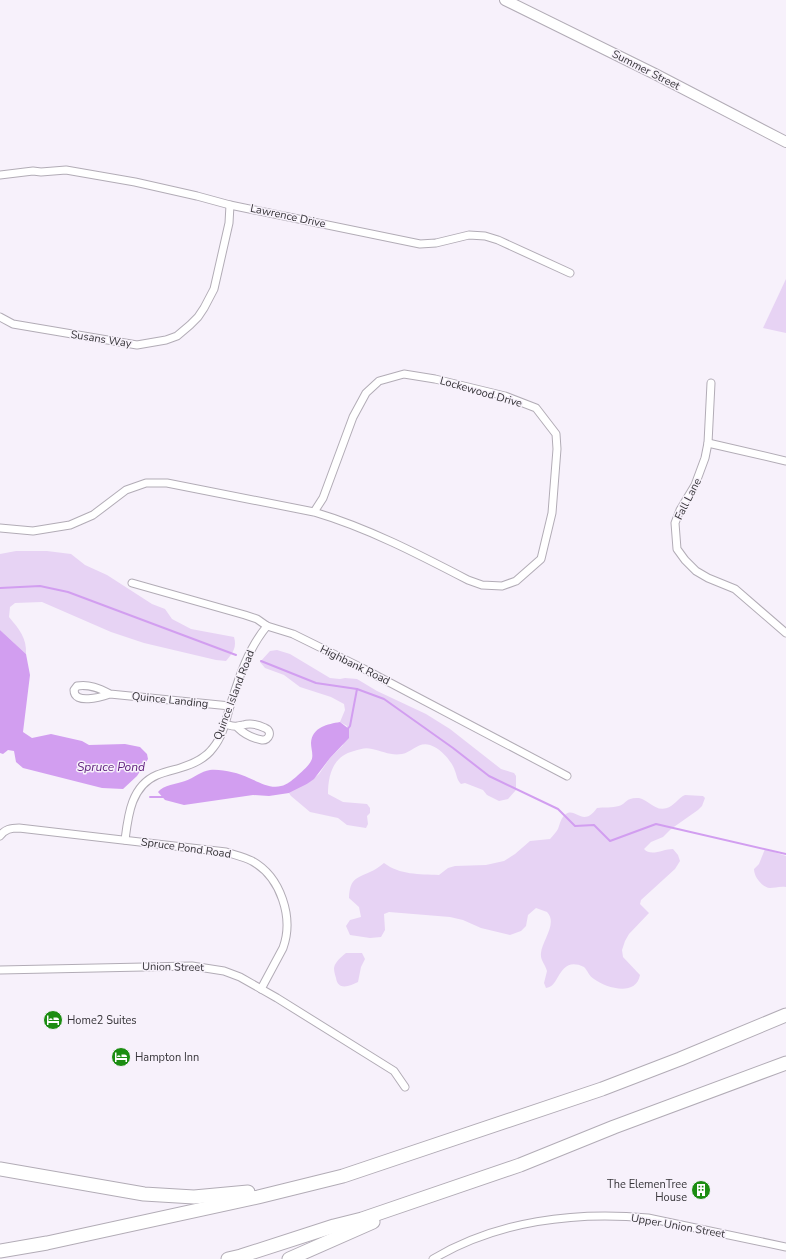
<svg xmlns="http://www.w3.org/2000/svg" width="786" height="1259" font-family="'Nunito Sans',sans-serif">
<rect width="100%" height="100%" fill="#f7f1fb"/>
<g fill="#e7d3f4">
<polygon points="786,279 786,333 763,328"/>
<path d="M 16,551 L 47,551 L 71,554 L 85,565 L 107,575 L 152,604 L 165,609 L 172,619 L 191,629 L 234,637 C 237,647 233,653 226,661 L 216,660 L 144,643 L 111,632 L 42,602 L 15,603 L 10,607 L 9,617 C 19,629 27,638 26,654 L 0,630 L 0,554 Z"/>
<path d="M 277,650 L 290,654 L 330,678 L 340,679 L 345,678 L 357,679 L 377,691 L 426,714 L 450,729 L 501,769 L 514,773 L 516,776 L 516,790 L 508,799 L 499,801 L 487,795 L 483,790 L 465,783 L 461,784 C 457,780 457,776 455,771 C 452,761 440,748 430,745 C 419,741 412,752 402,754 C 391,756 382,751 372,749 C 366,747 360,749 354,751 C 333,756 328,775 328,794 L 343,802 L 367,804 L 370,808 L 370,813 L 367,816 L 368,824 L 366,828 L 347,825 L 338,818 L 310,812 L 291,796 L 289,793 L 307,784 L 319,774 L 330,758 L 343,745 L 347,726 L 340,722 L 345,710 L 344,704 L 331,697 L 300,687 L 284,675 L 265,668 L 260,662 L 270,651 Z"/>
<path d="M 685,795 L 703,796 L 705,798 L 702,806 L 698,810 L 671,829 L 663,837 L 651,842 L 644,849 C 651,857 663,849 673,849 L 678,855 L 680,861 L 675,869 L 641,900 L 640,904 L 649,913 L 629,934 L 625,941 L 622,950 L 623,957 L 640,975 C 636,997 606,988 594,979 C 589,976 588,971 584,967 C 558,955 560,988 546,988 L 544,983 L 547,971 C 545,964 540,960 541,953 C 542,941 558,923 547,912 L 536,908 L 528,915 L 526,926 L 521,931 L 510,935 L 481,928 L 463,920 L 450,917 L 389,912 L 384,914 L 385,930 L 381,937 L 370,938 L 350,935 L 346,926 L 350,920 L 361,917 L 359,907 L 349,898 C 350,879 355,879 370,872 C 375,870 380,866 384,863 C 400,875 419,874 439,875 L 448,868 L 455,866 L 486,865 L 504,861 L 515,854 L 530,841 L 550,839 C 553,836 556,832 558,829 C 560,824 561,817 566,814 C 576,807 583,828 597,808 C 604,807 612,808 619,806 C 627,803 626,797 639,798 C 649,800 655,812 667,808 C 674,806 678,798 685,795 Z"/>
<path d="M 765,849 L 786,856 L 786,887 C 779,886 775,888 770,888 C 762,887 754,877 754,869 L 759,864 Z"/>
<path d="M 346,953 L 362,953 L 365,959 L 361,967 L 358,982 C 350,986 338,991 336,978 C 335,975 334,971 334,968 C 335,962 341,957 346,953 Z"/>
</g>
<g fill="#d29ef0">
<polygon points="0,630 26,654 30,675 23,732 32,738 51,734 82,741 89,745 125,744 140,747 147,754 148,759 137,776 123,789 102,788 23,768 16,762 14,751 8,750 3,754 0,753"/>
<path d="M 340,722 L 349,729 L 349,738 L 330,758 L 314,779 L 307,784 L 289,793 L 269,796 L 253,795 L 184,805 L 165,800 L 158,792 C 163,785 177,784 185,781 C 194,778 201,771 210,770 C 223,769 238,773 249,778 C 259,782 270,789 281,786 C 287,785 292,780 296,777 C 301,772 308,767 311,761 C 314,756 311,749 311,743 C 312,727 328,724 340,722 Z"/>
</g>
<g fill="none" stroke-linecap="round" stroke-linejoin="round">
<g stroke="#d29ef0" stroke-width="2">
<polyline points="0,588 40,586 68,592 236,655"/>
<polyline points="261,661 316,683 357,689 384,699 453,748 489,776 558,809 575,826 594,825 610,841 656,824 786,854"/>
<polyline points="347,730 350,726 357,689"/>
<polyline points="150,797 164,797"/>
</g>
<g stroke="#b2acb6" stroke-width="9">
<g id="street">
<polyline points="0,175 33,171 41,172 66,170 135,182 197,196 230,205 420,244 436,243 469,235 485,236 498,240 570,273"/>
<polyline points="0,317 13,324 137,345 166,340 177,336 190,325 198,317 204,308 214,289 229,223 230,205"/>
<polyline points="711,383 708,443 705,458 695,485 680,510 675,523 677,549 685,560 696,571 708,578 735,589 786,633"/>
<polyline points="708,443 786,461"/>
<path d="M 0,528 L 33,531 L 70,525 L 93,515 L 126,490 L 146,483 L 167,483 L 314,512 C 368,528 418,554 468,580 L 482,585 L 502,586 L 516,581 L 541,559 L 552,513 L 557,449 L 556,434 L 536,408 L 505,396 L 435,379 L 404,374 L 379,381 L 366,393 L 353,417 L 323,498 L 314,512"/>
<polyline points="132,583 245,615 257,619 267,626 293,634 364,669 567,776"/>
<path d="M 110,694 C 99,688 89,684 77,686 L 74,690 C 74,705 101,697 110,694 L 230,706"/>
<path d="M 225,724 C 229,725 234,727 237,726 C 239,726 241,725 243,725 C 250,723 259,725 265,728 C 273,731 269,741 262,740 C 251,738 244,734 237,727"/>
<path d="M 0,836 C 5,829 11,828 19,828 L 226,852 C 235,855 244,857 252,861 C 281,877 294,918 283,948 L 261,989"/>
<path d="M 125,840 C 128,816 131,786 157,775 C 164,772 173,770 180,768 C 193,764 205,759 213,748 C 223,736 226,720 230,706 C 239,677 248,649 267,626"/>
<polyline points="0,970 192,966 224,971 240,977 277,998 394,1071 405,1087"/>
<path d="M 433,1259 C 497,1221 575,1211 648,1218 L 786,1247"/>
</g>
</g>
<g stroke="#b2acb6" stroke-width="12">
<polyline id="secondary" points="505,0 655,74 786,142"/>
</g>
<g stroke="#b2acb6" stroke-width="15">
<g id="highway">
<polyline points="0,1169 144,1194 194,1197 248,1192"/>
<polyline points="0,1251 47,1243 258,1197 343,1176 602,1089 680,1059 786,1015"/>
<polyline points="228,1259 241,1256 334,1226 362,1219 520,1165 614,1127 786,1063"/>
<polyline points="289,1259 373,1222"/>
</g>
</g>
<use href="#street" stroke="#fff" stroke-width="7"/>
<use href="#secondary" stroke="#fff" stroke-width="10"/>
<use href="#highway" stroke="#fff" stroke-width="13"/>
</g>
<defs>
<g id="hotel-disc" transform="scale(1)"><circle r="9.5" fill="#1c8d12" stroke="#f7f1fb"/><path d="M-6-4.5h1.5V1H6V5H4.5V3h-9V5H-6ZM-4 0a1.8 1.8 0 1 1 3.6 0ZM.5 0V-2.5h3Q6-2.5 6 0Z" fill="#fff"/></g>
<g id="building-disc" transform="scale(1)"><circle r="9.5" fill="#1c8d12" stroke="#f7f1fb"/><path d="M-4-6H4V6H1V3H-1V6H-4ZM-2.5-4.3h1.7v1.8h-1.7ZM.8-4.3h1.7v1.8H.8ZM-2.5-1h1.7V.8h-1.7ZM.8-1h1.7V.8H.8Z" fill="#fff"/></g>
</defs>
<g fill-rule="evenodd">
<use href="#hotel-disc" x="53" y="1020"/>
<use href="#hotel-disc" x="121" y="1057"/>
<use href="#building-disc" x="701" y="1190"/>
</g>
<g text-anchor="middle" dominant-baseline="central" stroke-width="3" stroke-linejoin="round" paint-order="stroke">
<g font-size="11" fill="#363438" stroke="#f7f1fb">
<text transform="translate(646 70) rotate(27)">Summer Street</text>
<text transform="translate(288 216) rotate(12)">Lawrence Drive</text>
<text transform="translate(101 339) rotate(9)">Susans Way</text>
<text transform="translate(481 392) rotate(16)">Lockewood Drive</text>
<text transform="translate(688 499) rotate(-63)">Fall Lane</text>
<text transform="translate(355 665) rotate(26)">Highbank Road</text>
<text transform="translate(234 695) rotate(-69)">Quince Island Road</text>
<text transform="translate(170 700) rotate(6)">Quince Landing</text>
<text transform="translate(186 848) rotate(8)">Spruce Pond Road</text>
<text transform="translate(173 967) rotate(1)">Union Street</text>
<text transform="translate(678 1226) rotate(10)">Upper Union Street</text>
</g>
<g font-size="11" fill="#363438" stroke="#f7f1fb" text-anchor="start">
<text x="67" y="1020">Home2 Suites</text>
<text x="135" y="1057">Hampton Inn</text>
<text x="687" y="1184" text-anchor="end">The ElemenTree<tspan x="687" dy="13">House</tspan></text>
</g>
<g font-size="12" font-style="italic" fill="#5c1b7b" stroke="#f7f1fb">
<text x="111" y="767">Spruce Pond</text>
</g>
</g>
</svg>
